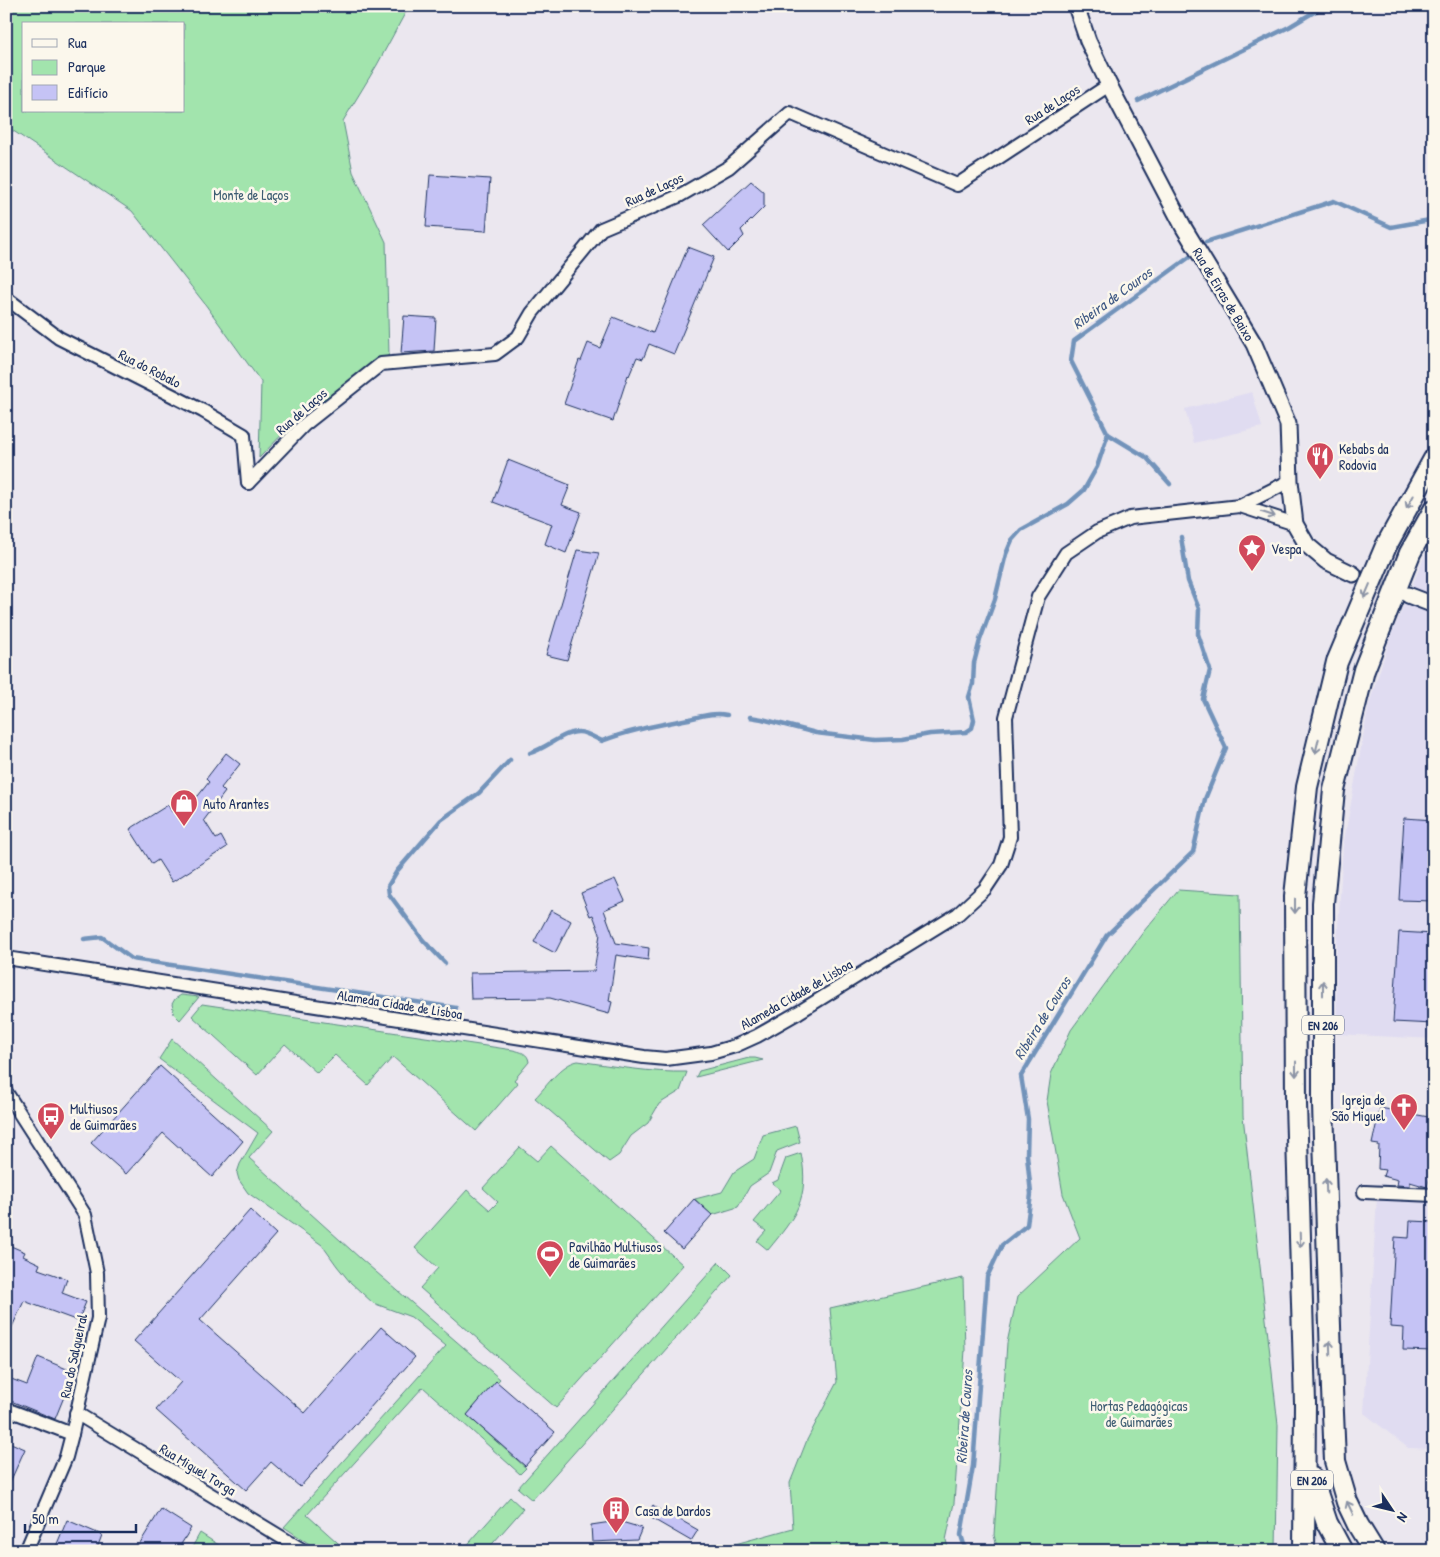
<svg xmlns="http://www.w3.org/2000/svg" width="1440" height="1557" font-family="'Patrick Hand',sans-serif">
<rect width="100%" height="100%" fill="#ebe7ef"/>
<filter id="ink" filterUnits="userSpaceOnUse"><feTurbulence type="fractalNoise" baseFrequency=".02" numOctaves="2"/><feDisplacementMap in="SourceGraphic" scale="10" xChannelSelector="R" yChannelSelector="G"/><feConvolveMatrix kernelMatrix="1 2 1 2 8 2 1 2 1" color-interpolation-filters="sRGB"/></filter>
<g filter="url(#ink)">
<g fill="#e0dcf1">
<polygon points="1252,392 1262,427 1194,443 1185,409"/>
<polygon points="1434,539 1434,1039 1337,1034 1336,960 1343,847 1369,704 1392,633 1428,548"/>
<polygon points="1377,1197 1434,1201 1434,1449 1408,1448 1364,1413"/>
</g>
<g fill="#a2e4ad" stroke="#5e8a86" fill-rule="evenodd">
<path d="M 6,6 L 409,6 L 377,65 L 343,121 L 353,172 L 386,242 L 389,355 L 302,414 L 259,458 L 261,382 L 205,304 L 132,211 L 6,126 ZM 24,24 L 184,24 L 184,111 L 24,111 Z"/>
<polygon points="1178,890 1240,894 1243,1116 1278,1425 1276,1551 998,1551 994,1535 1007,1343 1017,1297 1080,1238 1063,1194 1047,1101 1051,1074 1071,1030 1144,931"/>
<polygon points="181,995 199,997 180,1020 174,1014 172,1004 175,999"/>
<path d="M 202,1004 L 513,1050 C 521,1052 528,1053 529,1062 L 514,1080 L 518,1083 L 476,1131 L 393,1057 L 368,1085 L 335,1055 L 317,1073 L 285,1044 L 257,1075 L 192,1016 Z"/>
<polygon points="172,1039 273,1131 249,1158 361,1259 500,1379 467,1415 526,1468 520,1474 423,1387 307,1515 347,1551 320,1551 284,1527 446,1346 411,1317 373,1303 350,1282 337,1266 322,1245 248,1193 239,1180 237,1173 240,1164 258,1133 159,1059"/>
<polygon points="749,1058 755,1058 763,1060 696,1077 699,1071"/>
<path d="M 578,1061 C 614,1066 651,1073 687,1072 L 680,1091 L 659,1104 L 648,1123 L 631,1136 L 619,1155 L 609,1162 L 535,1098 C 547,1086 561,1064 578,1061 Z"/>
<polygon points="796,1126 800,1142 777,1151 769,1173 750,1186 738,1207 712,1215 695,1199 722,1192 734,1172 754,1159 763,1135"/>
<polygon points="551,1146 683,1265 556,1408 420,1288 438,1268 415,1248 467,1190 490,1210 498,1202 483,1188 520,1147 537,1161"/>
<path d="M 801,1153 C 810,1199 796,1216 768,1250 L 757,1241 L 766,1231 L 754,1222 L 781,1190 L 772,1183 L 778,1180 L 786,1158 Z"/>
<polygon points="719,1262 732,1275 532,1500 518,1488"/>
<polygon points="963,1278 965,1350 954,1503 946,1540 949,1551 710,1551 793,1528 790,1483 807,1440 837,1382 830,1308"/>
<polygon points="510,1497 523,1509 486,1551 462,1551"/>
<polygon points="200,1533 228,1551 190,1551"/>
</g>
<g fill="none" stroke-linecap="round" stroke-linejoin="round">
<g stroke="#7293ba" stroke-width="4.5">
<polyline points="1138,101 1289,27 1324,6"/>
<polyline points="1206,242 1334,201 1391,227 1430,220 1434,217"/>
<polyline points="1170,484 1146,457 1108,434 1071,361 1074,341 1191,256"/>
<polyline points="750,717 762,719 816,733 875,740 903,739 930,734 966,732 972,728 974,720 969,697 973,684 974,663 980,640 995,599 1006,554 1012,540 1021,530 1068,504 1084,490 1097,467 1108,434"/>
<path d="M 530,753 C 546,749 564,731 579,732 C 586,732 595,738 602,741 C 630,730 659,725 689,719 C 702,716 714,712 727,715"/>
<polyline points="84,939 102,937 132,959 456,1008"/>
<polyline points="445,963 423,940 389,894 388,886 397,871 441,820 479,793 510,760"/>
<polyline points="966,1551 961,1535 973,1466 987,1277 1002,1245 1027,1225 1031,1194 1027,1155 1028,1119 1021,1076 1107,935 1193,852 1205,799 1226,748 1203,699 1210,670 1198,634 1199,609 1188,581 1181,537"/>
</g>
</g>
<g fill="#c5c3f5" stroke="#1b2f5e">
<polygon points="430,175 490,179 486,231 426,227"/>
<polygon points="751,181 764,192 764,207 741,230 744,236 728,252 703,225"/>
<polygon points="688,247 714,257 674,354 649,344 643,359 637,357 629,376 628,375 613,421 564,404 579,360 581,361 588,343 600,348 613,317 653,333"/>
<polygon points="404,316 436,318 434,351 401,353"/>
<polygon points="508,460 570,485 562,505 581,512 566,553 545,544 552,524 493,502"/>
<polygon points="577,550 599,553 567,660 546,655"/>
<polygon points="226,753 240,764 221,788 225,792 204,820 216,839 221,836 227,847 172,882 158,860 152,864 130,829 168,805 172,812 198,796 209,782 206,779"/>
<polygon points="1404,818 1434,820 1434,901 1399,900"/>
<polygon points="615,879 625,901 604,910 616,943 649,948 648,960 616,955 609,1001 612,1002 609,1014 550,998 471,999 470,973 594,971 600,934 593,915 590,916 581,893"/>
<polygon points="551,910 571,921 555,953 534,942"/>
<polygon points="1399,932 1434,934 1434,1024 1393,1022"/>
<polygon points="160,1066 243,1141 212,1177 163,1133 126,1174 91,1143"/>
<polygon points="1380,1108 1434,1118 1434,1162 1427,1187 1410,1182 1410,1186 1397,1185 1398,1180 1383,1176 1385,1170 1378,1169 1379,1145 1372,1144"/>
<polygon points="694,1199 712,1215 682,1249 664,1233"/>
<polygon points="250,1210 276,1234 200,1320 305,1413 381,1327 415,1357 300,1487 271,1462 246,1490 156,1410 181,1382 134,1341"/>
<polygon points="1410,1221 1434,1222 1434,1351 1403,1350 1404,1328 1390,1327 1395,1237 1409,1238"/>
<polygon points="6,1244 25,1252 23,1256 40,1264 38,1269 67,1279 62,1293 86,1302 78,1321 24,1301 6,1340"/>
<polygon points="38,1357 74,1372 55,1419 6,1399 6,1377 27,1385"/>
<polygon points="496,1381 555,1432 525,1466 467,1415"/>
<polygon points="6,1441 25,1449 6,1491"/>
<polygon points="653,1505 666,1515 668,1513 698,1530 691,1541 646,1515"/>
<polygon points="161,1509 191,1528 177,1551 135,1551"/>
<polygon points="67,1520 102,1535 96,1551 54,1551"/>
<polygon points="618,1521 642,1528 637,1540 592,1542 591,1525"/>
</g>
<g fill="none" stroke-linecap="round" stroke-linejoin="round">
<polyline stroke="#c1c2d2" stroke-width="15" stroke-dasharray="15 8" stroke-linecap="butt" points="1353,574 1404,593"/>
<g stroke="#1b2f5e" stroke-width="16">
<g id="minor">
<polyline points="6,298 59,338 203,411 244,435 248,483"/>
<polyline points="248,483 304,425 381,364 495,354 518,337 532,313 601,229 679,196 729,167 790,113 957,185 1109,85"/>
<polyline points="1240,506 1295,524"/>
<polyline points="6,958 644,1057 666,1059 711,1053 735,1046 757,1036 799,1012 958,914 985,889 1001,865 1010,837 1006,717 1038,597 1066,553 1097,532 1130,518 1240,506 1290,481"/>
<polyline points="6,1092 85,1215 97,1273 98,1318 72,1434 66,1457 26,1551"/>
<polyline points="1364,1192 1434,1195"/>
<polyline points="6,1409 72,1434"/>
<polyline points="76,1413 304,1551"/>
</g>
</g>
<g stroke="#1b2f5e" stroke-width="19">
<g id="tertiary">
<polyline points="1076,6 1088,41 1109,85 1184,228 1254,344 1288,424 1290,481 1295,524 1307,545 1326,561 1353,574"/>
<polyline points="1408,595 1434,605"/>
</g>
</g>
<g stroke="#1b2f5e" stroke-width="24">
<g id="trunk">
<polyline points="1312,1478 1327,1523 1342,1551"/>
<polyline points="1304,1551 1305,1403 1296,1104 1295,896 1307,787 1337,662 1386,546 1434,459"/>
<polyline points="1374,1551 1358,1525 1347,1502 1335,1461 1332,1389 1323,1105 1323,903 1334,790 1364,670 1410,553 1434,510"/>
</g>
</g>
<use href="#minor" stroke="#fbf7ec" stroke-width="12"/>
<use href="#tertiary" stroke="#fbf7ec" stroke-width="15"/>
<use href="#trunk" stroke="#fbf7ec" stroke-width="20"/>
</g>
<defs><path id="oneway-shaft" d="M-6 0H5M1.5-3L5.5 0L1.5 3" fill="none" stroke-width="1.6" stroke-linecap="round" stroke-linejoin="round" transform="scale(1.25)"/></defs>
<g stroke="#8b93a5">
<use href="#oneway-shaft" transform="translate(1410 502) rotate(119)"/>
<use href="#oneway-shaft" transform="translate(1268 514) rotate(18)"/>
<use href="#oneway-shaft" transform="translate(1367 591) rotate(113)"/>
<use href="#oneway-shaft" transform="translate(1317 746) rotate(103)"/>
<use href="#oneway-shaft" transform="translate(1295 906) rotate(90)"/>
<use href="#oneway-shaft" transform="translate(1323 988) rotate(-90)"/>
<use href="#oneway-shaft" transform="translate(1296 1069) rotate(90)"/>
<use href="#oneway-shaft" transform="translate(1326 1186) rotate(-92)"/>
<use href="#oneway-shaft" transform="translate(1300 1240) rotate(88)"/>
<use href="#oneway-shaft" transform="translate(1330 1348) rotate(-92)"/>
<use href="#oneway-shaft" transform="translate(1350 1508) rotate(-115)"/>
</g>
</g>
<defs>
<g id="restaurant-pin" transform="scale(1.4375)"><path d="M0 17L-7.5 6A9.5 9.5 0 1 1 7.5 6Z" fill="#d1495b" stroke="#fbf7ec"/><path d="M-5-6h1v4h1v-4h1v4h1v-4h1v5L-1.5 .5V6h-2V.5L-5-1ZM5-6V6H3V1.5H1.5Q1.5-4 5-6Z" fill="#fff"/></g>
<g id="sight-pin" transform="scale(1.4375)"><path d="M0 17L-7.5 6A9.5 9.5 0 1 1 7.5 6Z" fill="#d1495b" stroke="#fbf7ec"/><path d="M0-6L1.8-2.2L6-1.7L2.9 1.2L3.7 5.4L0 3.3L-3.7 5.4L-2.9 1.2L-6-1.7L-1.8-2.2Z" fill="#fff"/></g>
<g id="shop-pin" transform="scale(1.4375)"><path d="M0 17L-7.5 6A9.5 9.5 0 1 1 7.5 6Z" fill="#d1495b" stroke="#fbf7ec"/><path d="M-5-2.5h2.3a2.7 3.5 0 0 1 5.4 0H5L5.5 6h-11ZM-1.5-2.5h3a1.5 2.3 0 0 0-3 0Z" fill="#fff"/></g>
<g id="church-pin" transform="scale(1.4375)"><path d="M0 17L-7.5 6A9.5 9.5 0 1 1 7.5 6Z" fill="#d1495b" stroke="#fbf7ec"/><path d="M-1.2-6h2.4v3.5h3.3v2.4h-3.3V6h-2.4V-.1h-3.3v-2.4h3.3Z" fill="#fff"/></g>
<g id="bus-pin" transform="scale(1.4375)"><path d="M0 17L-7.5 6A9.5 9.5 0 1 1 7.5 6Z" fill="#d1495b" stroke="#fbf7ec"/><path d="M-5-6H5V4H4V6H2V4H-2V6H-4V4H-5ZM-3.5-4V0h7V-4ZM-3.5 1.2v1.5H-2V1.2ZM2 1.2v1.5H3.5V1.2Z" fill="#fff"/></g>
<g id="stadium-pin" transform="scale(1.4375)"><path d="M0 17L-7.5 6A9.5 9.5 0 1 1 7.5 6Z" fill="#d1495b" stroke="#fbf7ec"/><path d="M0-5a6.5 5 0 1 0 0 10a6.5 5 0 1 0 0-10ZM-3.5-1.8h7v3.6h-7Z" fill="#fff"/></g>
<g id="building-pin" transform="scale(1.4375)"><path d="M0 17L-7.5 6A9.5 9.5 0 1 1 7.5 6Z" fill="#d1495b" stroke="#fbf7ec"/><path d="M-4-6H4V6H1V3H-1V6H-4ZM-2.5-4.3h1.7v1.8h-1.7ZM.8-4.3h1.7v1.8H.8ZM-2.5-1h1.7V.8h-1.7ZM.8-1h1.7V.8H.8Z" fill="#fff"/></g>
</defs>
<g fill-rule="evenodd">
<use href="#restaurant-pin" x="1320" y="456"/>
<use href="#sight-pin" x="1252" y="548"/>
<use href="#shop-pin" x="184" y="803"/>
<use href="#church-pin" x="1404" y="1107"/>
<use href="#bus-pin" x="51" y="1116"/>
<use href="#stadium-pin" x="550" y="1254"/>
<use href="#building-pin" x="616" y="1510"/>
</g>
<g text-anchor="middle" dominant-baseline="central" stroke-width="5" stroke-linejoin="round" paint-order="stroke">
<g fill="#fbf7ec" stroke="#5e6b89" stroke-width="1">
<rect x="1302" y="1015.5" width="42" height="19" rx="4"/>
<rect x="1291" y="1470.5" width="42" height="19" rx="4"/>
</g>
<g font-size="12" font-weight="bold" fill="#1b2f5e">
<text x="1323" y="1025">EN 206</text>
<text x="1312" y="1480">EN 206</text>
</g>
<g font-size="14" fill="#1b2f5e" stroke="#fbf7ec">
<text transform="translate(1052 104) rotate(-33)">Rua de Laços</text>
<text transform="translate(654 189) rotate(-25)">Rua de Laços</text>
<text transform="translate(1224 294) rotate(59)">Rua de Eiras de Baixo</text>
<text transform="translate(150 368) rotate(27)">Rua do Robalo</text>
<text transform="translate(301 411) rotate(-41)">Rua de Laços</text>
<text transform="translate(796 994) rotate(-30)">Alameda Cidade de Lisboa</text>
<text transform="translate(400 1004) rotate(9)">Alameda Cidade de Lisboa</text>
<text transform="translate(73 1356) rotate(-78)">Rua do Salgueiral</text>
<text transform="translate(198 1469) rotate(31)">Rua Miguel Torga</text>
</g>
<g font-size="14" fill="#3d5c72" stroke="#fbf7ec">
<text x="251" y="194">Monte de Laços</text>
<text x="1139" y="1405">Hortas Pedagógicas<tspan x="1139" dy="16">de Guimarães</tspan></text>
</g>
<g font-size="14" fill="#1b2f5e" stroke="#fbf7ec" text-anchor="start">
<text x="1339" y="448">Kebabs da<tspan x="1339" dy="16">Rodovia</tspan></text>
<text x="1271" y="548">Vespa</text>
<text x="203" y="803">Auto Arantes</text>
<text x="1385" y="1099" text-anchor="end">Igreja de<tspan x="1385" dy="16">São Miguel</tspan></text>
<text x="70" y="1108">Multiusos<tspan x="70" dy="16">de Guimarães</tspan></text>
<text x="569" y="1246">Pavilhão Multiusos<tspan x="569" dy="16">de Guimarães</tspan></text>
<text x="635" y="1510">Casa de Dardos</text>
</g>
<g font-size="15" font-style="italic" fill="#3f5984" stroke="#fbf7ec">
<text transform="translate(1112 298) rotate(-36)">Ribeira de Couros</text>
<text transform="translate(1042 1018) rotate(-58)">Ribeira de Couros</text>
<text transform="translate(964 1417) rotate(-86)">Ribeira de Couros</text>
</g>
</g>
<rect width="1440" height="1557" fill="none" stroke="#fbf7ec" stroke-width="25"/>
<rect x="12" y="12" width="1415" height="1532" fill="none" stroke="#1b2f5e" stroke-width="2" filter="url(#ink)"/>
<rect x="22" y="22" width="162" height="90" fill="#fbf7ec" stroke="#a1a7b3"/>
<rect x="32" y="39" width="25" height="8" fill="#fbf7ec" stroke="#a1a7b3"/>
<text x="68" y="48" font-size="15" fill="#1b2f5e">Rua</text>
<rect x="32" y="60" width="25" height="15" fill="#a2e4ad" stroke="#a1a7b3"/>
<text x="68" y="72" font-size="15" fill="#1b2f5e">Parque</text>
<rect x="32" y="85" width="25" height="15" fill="#c5c3f5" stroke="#a1a7b3"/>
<text x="68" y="98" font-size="15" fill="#1b2f5e">Edifício</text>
<g transform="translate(1392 1510) rotate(125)" stroke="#fbf7ec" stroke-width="4" paint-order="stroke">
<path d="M0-4L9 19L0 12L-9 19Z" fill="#1b2f5e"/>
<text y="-8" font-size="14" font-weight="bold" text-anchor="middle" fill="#1b2f5e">N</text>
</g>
<path d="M25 1524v8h111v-8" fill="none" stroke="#1b2f5e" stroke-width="2.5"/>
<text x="32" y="1524" font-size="15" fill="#1b2f5e" stroke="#fbf7ec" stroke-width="4" paint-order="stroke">50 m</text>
</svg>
